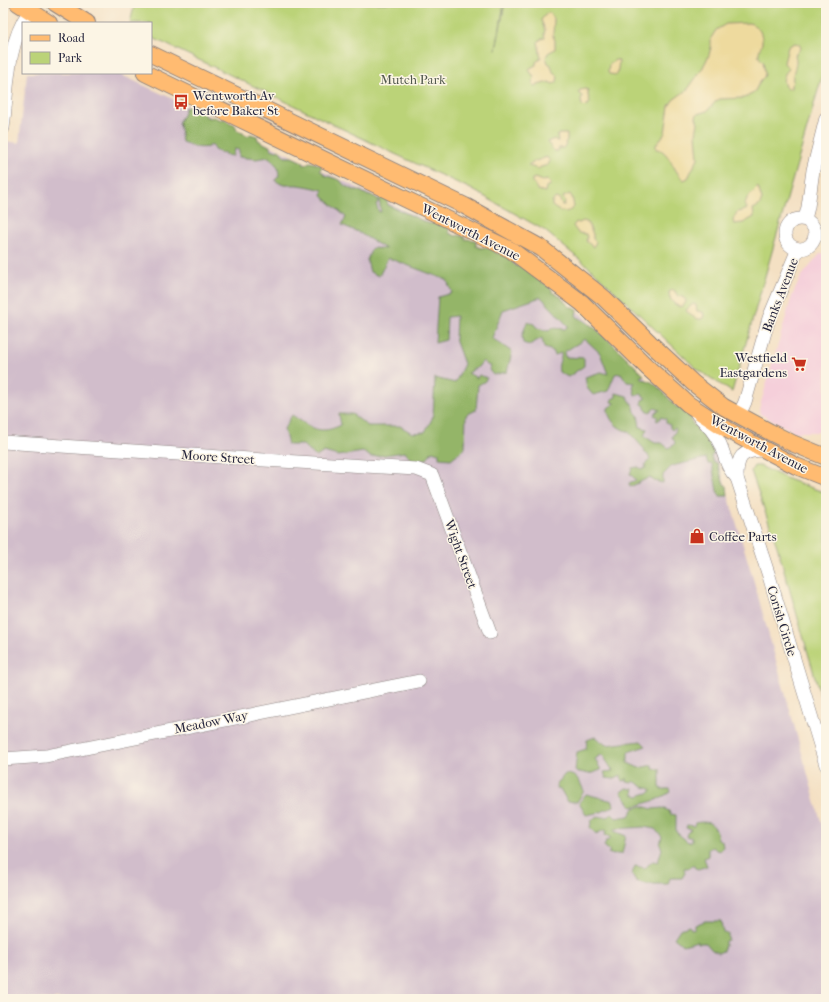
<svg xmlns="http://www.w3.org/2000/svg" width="829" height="1002" font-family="'IM FELL French Canon',serif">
<rect width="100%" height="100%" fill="#fcf5e5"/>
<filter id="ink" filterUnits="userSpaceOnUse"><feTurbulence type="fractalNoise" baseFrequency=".025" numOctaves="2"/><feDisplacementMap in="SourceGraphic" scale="8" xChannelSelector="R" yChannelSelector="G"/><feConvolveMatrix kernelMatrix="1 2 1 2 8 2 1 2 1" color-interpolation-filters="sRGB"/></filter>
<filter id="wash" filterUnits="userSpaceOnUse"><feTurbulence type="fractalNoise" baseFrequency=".012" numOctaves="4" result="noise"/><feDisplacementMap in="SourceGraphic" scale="16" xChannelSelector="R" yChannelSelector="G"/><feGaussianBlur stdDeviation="0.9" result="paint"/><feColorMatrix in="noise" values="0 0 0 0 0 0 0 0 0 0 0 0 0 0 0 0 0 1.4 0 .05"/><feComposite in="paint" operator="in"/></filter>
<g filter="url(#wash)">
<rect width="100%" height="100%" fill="#f4e0c3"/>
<polygon fill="#f5cfda" points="826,252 826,432 794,432 760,414 759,409 792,296 801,277 820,254"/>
<polygon fill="#d1bdcb" points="27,73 117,73 184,104 501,257 581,314 686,418 714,447 754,582 824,832 826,833 826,999 3,999 3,141 19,143"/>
<g fill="#bbd378" stroke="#6e7a5a">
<polygon points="135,3 504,3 496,50 505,3 826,3 826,62 732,392 697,369 590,268 544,230 471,189 395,154 151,37 151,23 130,23"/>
<polygon points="754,466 760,466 790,480 826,493 826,715 777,546 751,471"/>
</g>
<g fill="#94b568" stroke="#5b6c52">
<path d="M 191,105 L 203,111 L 205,116 L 210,118 L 213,117 L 221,120 L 223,118 L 229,122 L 230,124 L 234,124 L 236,127 L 237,130 L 248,136 L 250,134 L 257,136 L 258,140 L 271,147 L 271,149 L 277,151 L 279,150 L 285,157 L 292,157 L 303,162 L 304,165 L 310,162 L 322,165 L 320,171 L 323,172 L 324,175 L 340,180 L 344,185 L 354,190 L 358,190 L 369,196 L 371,195 L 378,199 L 378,203 L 376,204 L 379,212 L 381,212 L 379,199 L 382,196 L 386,197 L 388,205 L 430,224 L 432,223 L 449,225 L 449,233 L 456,236 L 459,235 L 465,237 L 465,239 L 475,240 L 476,242 L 476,246 L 481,248 L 485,247 L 496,250 L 494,251 L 498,254 L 501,251 L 513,260 L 512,262 L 516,266 L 521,265 L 552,289 L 552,292 L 561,297 L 563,300 L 570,307 L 573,307 L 577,310 L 576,316 C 603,330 623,355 644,375 L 640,377 L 642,379 C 656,380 667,397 676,407 L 684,406 L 683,411 L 694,412 L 691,418 L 692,423 L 700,432 L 705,434 L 710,439 L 714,454 L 711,456 L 713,462 L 717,463 L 724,484 L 727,486 L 728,496 L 720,496 L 717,491 L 712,464 L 708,464 L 706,458 L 672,466 L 663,475 L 663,483 L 654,481 L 650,477 L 630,487 L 629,483 L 636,480 L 630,474 L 632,468 L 638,467 L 642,469 L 646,468 L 645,464 L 650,460 L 648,455 L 644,452 L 645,450 L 628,431 C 618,430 607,418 608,408 L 615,403 L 611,402 L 612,399 L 616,397 L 616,393 L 627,396 L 634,407 L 635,412 L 638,415 L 640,427 L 647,429 L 644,436 L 655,443 L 662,443 L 668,448 L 674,445 L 675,442 L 672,437 L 676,430 L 675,428 L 672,430 L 670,428 L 670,425 L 666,423 L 666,419 L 661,417 L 658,421 L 656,420 L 658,417 L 654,415 L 656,412 L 660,410 L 655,408 L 650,412 L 645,409 L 645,406 L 642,404 L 642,400 L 646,398 L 641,394 L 635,395 L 633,386 L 635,383 L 627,382 L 621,373 L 615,374 L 608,391 L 593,395 L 587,388 L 585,377 L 601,372 L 608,374 L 600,353 L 585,339 L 564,352 L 565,357 L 584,358 L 584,366 L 568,377 L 559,372 C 557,362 562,360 561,353 L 555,355 L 553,351 L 544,348 L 542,338 L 529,345 L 523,343 L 522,336 L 527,322 L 534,324 L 537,328 L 549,331 L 552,328 L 565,329 L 568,326 L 541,297 L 503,310 L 492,338 L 512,352 L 507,372 L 493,375 L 489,370 L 491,366 L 487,365 L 483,361 L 476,369 L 472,369 L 472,371 L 468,373 L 477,378 L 479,375 L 487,378 L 484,382 L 478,385 L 476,410 L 466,415 L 465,448 L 451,459 L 439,458 L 439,453 L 432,451 L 427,459 L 412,461 L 405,452 L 371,457 L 363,452 L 338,456 L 324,452 L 316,457 L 303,445 L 288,445 L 284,429 L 292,415 C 310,427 319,436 341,425 L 339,414 L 352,414 L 368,426 L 400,426 L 412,433 L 425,432 L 433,417 L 435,378 L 455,383 L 464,364 L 455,339 L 456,316 L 447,317 L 446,340 L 435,343 L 438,297 L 452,293 L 447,280 L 388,258 L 379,276 L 370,272 L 367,260 L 372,248 L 386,249 L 358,232 L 342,225 L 346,217 L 322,196 L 323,190 C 315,188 307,186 298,185 C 287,184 285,188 275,180 L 279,176 L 278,167 L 269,157 L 256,159 L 239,157 L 239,150 L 234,149 L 233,156 L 225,155 L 224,152 L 222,153 L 214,150 L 213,145 L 210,145 L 209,147 C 204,148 197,148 192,146 C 188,145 186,143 182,142 L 179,121 L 183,115 L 185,108 Z"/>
<polygon points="595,737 606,745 641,741 646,746 628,752 628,763 639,768 653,765 653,769 660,769 660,789 670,789 671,792 656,800 632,807 621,792 626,788 634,789 633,794 638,796 651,792 651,789 643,787 634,781 632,783 627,782 627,778 626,780 622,781 621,775 613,779 606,778 604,772 613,771 602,754 595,759 601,770 589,774 575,771 577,752 586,749 587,740"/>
<path d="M 565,774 C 578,775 579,780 584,791 L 577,802 L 567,801 L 561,790 L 557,789 L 557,784 Z"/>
<polygon points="586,794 613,801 614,806 601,812 586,815 579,803"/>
<path d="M 642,806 L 652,809 L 663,808 L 669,811 L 670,814 L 676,815 L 676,832 L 688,842 L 692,841 L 692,837 L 686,837 L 687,833 L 691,829 L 686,828 L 687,825 L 694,826 L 695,823 C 710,820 716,824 718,839 L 722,841 L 723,847 L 720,851 L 716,850 L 713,847 L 708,849 L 708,856 L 704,858 L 707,866 L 698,869 L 695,868 L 694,866 L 692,865 L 690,868 L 684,868 L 685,873 L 682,878 L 670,878 L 668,884 L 645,884 L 636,881 L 632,874 L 635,866 L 645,868 L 653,861 L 658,862 L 662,849 L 660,844 L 662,837 L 655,829 L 644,827 L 614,829 L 614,831 L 626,836 L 622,854 L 616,854 L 614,855 L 608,853 L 610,851 L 604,846 L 606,841 L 610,840 L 610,837 L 605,835 L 606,831 L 604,830 L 596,834 L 590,827 L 592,820 L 597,816 C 602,817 607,819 612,814 L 616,818 L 629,816 L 634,808 Z"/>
<polygon points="705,921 721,921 723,933 728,934 728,940 725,941 725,945 723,951 718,953 712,950 706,943 698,943 698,941 683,945 674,938 680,929 689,926 692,930 695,929 695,925"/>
</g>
<g fill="#eeda9e" stroke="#887e6c">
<polygon points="547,13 550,13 554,20 553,36 555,40 555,49 548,53 546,57 548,63 551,65 553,72 558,76 557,82 553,84 549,82 534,86 533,83 534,77 529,70 530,68 536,65 536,62 541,58 538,42 541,39 545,38 544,34 545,30 541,20"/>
<path d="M 749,23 C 759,26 763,34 762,43 C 761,47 758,52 759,56 C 759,58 761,60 763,61 L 765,74 L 764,77 L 760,81 L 754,93 L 744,98 L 720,99 L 716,101 L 707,111 L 697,114 L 696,117 L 698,123 L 696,134 L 698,158 L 688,178 L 684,180 C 673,172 669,149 656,149 L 656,145 L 665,133 L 669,106 L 673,100 L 688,89 L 702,69 L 709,55 L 711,47 L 711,38 L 716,30 L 726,24 Z"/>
<path d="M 794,43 L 799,44 L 801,48 L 795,55 C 799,65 791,72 793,82 L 791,85 L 791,88 L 787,89 C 781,83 783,74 789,69 L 784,63 L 788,47 Z"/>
<polygon points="615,60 618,60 619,62 617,75 609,74 608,72 609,65"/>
<polygon points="585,89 588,90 588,96 590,103 584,107 582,105 581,101 582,96 578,93 580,90"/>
<polygon points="559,134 567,134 567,140 565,143 566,145 563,148 559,148 558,151 554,151 547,142 554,139 557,141 558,141 557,136"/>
<polygon points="547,157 550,161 548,165 541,167 538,169 529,166 529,164 532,164 533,162"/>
<polygon points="536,178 543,181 547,180 550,183 551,185 546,187 545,192 538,190 532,182 532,179"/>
<polygon points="758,187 762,200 759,206 753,209 754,217 743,223 734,224 733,220 737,212 746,210 747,208 745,205 747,198"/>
<path d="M 570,194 C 573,197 573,203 574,207 C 566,215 560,212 552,206 L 552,201 L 556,198 L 560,200 L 562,205 L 564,205 L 565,202 L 563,197 Z"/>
<polygon points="583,221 587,222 593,234 593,239 596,242 593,247 586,241 587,238 586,234 578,233 573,226 576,222 579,223"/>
<path d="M 672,290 L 674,290 L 678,296 C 682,297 685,297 686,302 L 683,306 L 680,307 C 673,304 669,299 669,292 Z"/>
<path d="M 693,304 L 696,305 L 697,311 L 703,312 L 704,316 L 702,319 C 697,320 689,315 686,310 Z"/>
</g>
</g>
<g filter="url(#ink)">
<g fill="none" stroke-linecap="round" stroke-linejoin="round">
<g stroke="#8b817f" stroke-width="14">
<g id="minor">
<path d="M 3,128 C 8,89 6,45 29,12"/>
<circle cx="800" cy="234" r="15"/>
<polyline points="805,219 808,207 813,170 826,118"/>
<path d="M 697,414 C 706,423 715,433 720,444 C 726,458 726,467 737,478"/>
<polyline points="739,415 745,402 769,318 798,249"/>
<polyline points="3,442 264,460 416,469 432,475 490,633"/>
<path d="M 763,450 C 741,451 737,456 737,478 L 769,576 L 826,765"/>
<polyline points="3,759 46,756 419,681"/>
</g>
</g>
<g stroke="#8b817f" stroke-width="18">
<g id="major">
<polyline points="18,3 49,23"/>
<polyline points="55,3 87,23"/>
<polyline points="151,54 465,206 541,248 604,298 650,343 693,383 724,407 770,432 792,443 826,457"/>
<polyline points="145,73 511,250 582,303 648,368 688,404 728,430 746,440 796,466 826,478"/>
</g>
</g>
<use href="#minor" stroke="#fff" stroke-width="13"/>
<use href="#major" stroke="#ffbb71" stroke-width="16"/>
</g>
</g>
<defs>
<g id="bus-bare" transform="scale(1.2)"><path d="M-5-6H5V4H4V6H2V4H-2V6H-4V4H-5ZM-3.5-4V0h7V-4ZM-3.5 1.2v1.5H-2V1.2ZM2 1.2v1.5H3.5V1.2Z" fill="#c8321e" stroke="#fcf5e5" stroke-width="2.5" paint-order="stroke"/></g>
<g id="supermarket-bare" transform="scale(1.2)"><path d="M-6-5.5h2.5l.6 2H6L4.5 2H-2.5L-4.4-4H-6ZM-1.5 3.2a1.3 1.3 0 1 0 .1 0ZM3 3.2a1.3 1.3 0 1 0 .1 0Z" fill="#c8321e" stroke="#fcf5e5" stroke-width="2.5" paint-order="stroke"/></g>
<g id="shop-bare" transform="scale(1.2)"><path d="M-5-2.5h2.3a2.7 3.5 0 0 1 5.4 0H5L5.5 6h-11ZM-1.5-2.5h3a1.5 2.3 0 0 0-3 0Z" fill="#c8321e" stroke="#fcf5e5" stroke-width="2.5" paint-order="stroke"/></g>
</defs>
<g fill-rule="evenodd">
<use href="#bus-bare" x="181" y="102"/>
<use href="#supermarket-bare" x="799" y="364"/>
<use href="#shop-bare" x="697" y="536"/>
</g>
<g text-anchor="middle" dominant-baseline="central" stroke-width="3" stroke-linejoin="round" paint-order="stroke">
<g font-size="13" fill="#50574d" stroke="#fcf5e5">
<text x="413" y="79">Mutch Park</text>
</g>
<g font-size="13" fill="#22223b" stroke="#fcf5e5" text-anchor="start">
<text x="193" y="95">Wentworth Av<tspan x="193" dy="15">before Baker St</tspan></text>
<text x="787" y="357" text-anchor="end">Westfield<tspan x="787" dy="15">Eastgardens</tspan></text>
<text x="709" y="536">Coffee Parts</text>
</g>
<g font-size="13" fill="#22223b" stroke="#fcf5e5">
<text transform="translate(471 232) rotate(27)">Wentworth Avenue</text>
<text transform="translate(780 295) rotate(-69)">Banks Avenue</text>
<text transform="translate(759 444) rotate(28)">Wentworth Avenue</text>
<text transform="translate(218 457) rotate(4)">Moore Street</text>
<text transform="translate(461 554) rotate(70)">Wight Street</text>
<text transform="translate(782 621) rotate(73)">Corish Circle</text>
<text transform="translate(211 722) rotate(-11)">Meadow Way</text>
</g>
</g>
<rect width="829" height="1002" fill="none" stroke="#fcf5e5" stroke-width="16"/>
<rect x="22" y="22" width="130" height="52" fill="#fcf5e5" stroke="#a5a1a1"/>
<rect x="30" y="35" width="20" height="6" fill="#ffbb71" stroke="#a5a1a1"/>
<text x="58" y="42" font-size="12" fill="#22223b">Road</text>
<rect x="30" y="52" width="20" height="12" fill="#bbd378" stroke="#a5a1a1"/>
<text x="58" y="62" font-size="12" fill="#22223b">Park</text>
</svg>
